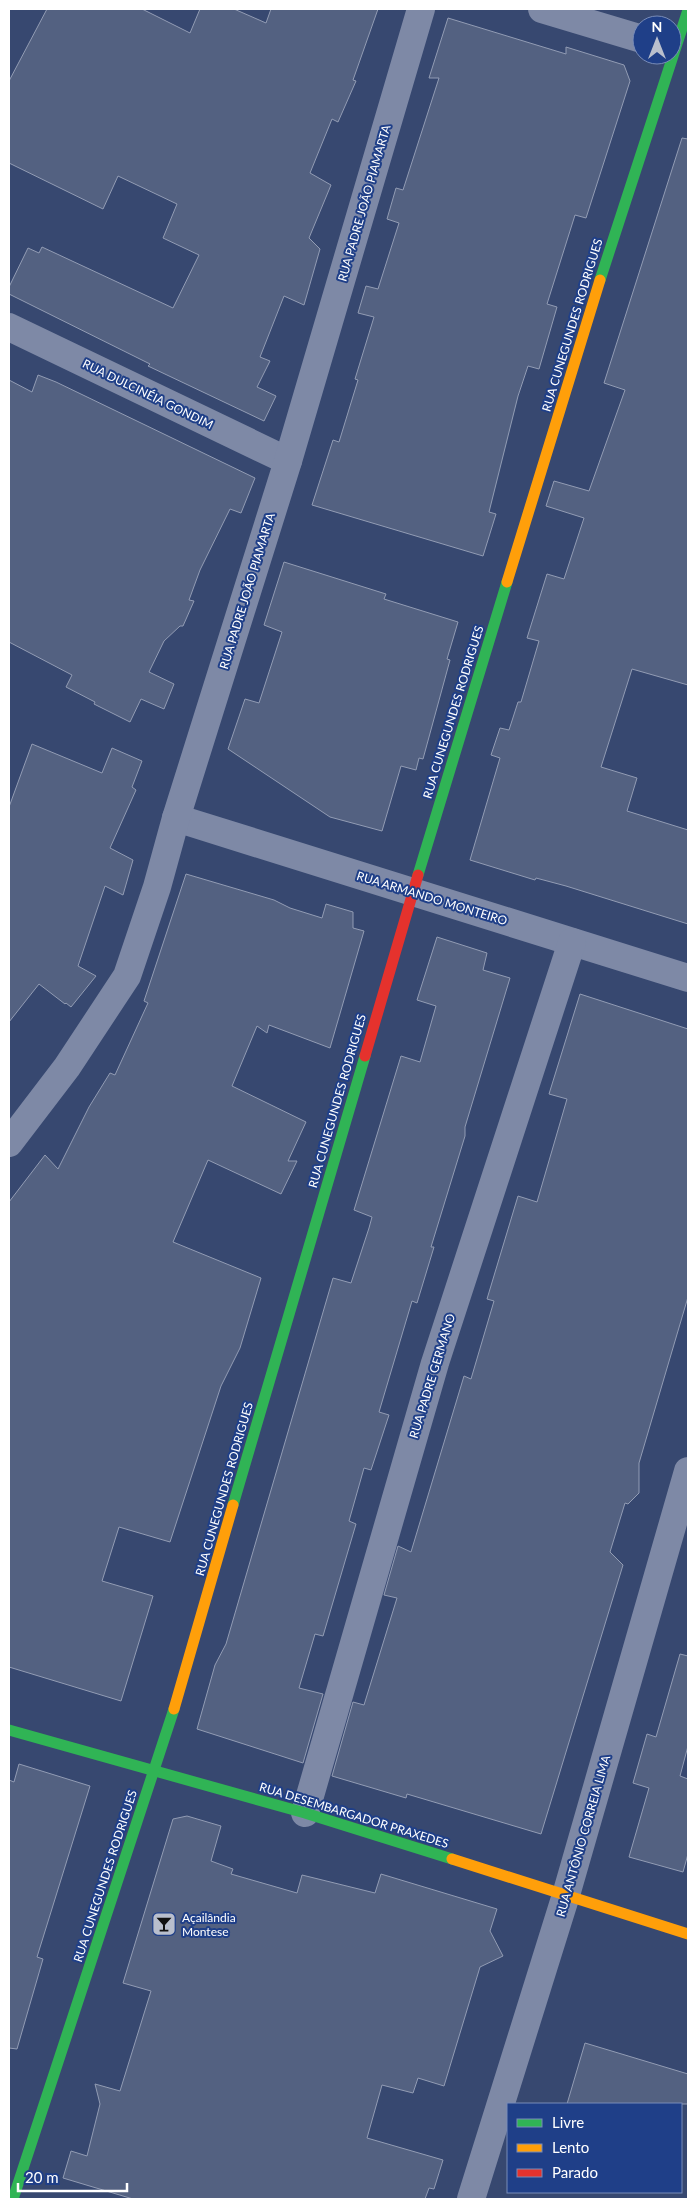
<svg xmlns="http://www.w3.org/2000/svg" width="697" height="2208" font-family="Lato,sans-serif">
<rect width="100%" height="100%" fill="#374870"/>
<g fill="#536181" stroke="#929cb4">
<polygon points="47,9 142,9 190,33 200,9 234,9 266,23 271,9 378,9 353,80 356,81 338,122 332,119 310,173 331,185 309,238 320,249 304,305 284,296 260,357 270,361 257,387 276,396 264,421 148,366 150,364 9,294 9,287 28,248 39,253 42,247 173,308 199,255 163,238 177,204 118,176 103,209 9,163 9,81"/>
<polygon points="448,18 566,54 566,47 624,65 630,81 586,218 575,215 547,304 557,307 539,369 528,366 518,396 489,512 496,514 483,556 312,505 333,440 339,442 358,380 355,379 374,317 358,313 366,286 378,289 399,223 387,219 396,188 403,190 439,78 429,78"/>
<polygon points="682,138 688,139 688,685 632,669 601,767 637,778 627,811 688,830 688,924 566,886 536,878 535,880 470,860 500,758 491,755 500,728 509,730 518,702 521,702 539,641 527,638 547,574 564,579 584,518 546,506 554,481 589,491 625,390 604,383"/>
<polygon points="38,375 56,382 255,478 241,513 230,509 200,570 189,600 194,601 183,626 180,626 164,641 149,672 174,684 164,709 141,699 130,722 94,704 95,702 66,687 72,675 9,642 9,380 32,392"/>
<polygon points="284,562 386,594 384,599 458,622 447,659 450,660 423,759 419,758 416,770 401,766 382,831 330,817 228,749 245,699 259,703 282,632 264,625"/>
<polygon points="32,744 102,773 112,748 142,761 132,787 136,790 110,848 133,860 123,895 105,886 78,966 96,976 71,1007 66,1003 65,1004 39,984 9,1022 9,807"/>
<polygon points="186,874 274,900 290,908 322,918 326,904 353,912 353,928 364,931 330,1048 269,1025 267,1033 257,1026 232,1086 306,1122 288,1161 297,1161 281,1194 208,1160 173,1242 261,1278 240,1348 221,1386 170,1542 119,1527 102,1581 153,1596 121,1701 9,1667 9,1202 45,1155 58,1169 89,1107 110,1073 115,1075 148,1003 144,1001"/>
<polygon points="437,937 487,953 483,970 510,978 465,1127 465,1136 431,1247 434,1247 417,1303 412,1301 379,1412 389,1415 371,1470 364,1468 349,1521 356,1524 323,1636 315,1634 299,1688 323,1694 303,1763 197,1729 215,1665 226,1644 333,1278 351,1283 369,1228 372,1217 354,1210 401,1056 420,1062 436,1006 417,1000"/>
<polygon points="580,994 688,1029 688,1297 639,1463 639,1493 628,1504 625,1503 610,1552 623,1565 541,1834 407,1794 406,1798 332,1776 353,1702 364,1705 397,1598 384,1595 398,1546 411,1552 464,1376 471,1379 494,1301 487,1299 518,1196 537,1202 567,1099 549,1094"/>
<polygon points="680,1654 688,1656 688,1746 680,1776 688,1779 688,1854 683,1872 629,1857 649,1788 633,1783 647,1734 656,1737"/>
<polygon points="19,1764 90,1786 37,1957 43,1959 17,2049 9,2048 9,1780 14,1782"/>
<polygon points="187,1816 221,1826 211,1861 233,1869 231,1874 297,1893 302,1875 375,1893 381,1874 497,1909 490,1931 503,1956 480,1967 444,2086 418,2078 413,2093 382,2085 367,2138 443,2160 434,2189 429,2188 425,2199 133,2199 63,2178 71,2151 87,2156 100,2104 95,2084 120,2091 151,1991 123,1983 173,1819"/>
<polygon points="585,2043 688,2074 688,2104 567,2104"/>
</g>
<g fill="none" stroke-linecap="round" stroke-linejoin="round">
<g stroke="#7e89a6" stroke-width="28">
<polyline points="542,9 642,39"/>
<polyline points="9,327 288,461"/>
<polyline points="176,818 688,978"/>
<polyline points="9,1143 67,1067 127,976 157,887 176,818 288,461 421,9"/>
<polyline points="305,1813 435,1363 572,942"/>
<polyline points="471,2199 566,1895 688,1471"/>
</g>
<g stroke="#30b455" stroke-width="11">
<polyline points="600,280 688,10"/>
<polyline points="418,875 507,582"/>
<polyline points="233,1505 365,1056"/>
<polyline points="9,1730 305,1813 452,1859"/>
<polyline points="13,2199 174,1709"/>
</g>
<g stroke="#ff9f0a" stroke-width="11">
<polyline points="507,582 600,280"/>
<polyline points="174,1709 233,1505"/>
<polyline points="452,1859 688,1934"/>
</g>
<polyline stroke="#e5322d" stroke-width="11" points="365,1056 418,875"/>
</g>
<defs>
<g id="bar-square" transform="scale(1.25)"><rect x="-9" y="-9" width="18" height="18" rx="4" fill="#b9bfcd" stroke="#1f3f88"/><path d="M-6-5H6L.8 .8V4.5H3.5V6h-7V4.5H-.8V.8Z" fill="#111"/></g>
</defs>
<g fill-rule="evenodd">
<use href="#bar-square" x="164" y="1924"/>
</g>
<g text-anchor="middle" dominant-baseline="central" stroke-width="4" stroke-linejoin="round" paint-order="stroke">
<g font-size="12" fill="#fff" stroke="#1f3f88">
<text transform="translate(364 203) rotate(-74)">RUA PADRE JOÃO PIAMARTA</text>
<text transform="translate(572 325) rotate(-73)">RUA CUNEGUNDES RODRIGUES</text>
<text transform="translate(148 394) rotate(26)">RUA DULCINÉIA GONDIM</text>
<text transform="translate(247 591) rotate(-73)">RUA PADRE JOÃO PIAMARTA</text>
<text transform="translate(453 712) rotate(-73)">RUA CUNEGUNDES RODRIGUES</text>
<text transform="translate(432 898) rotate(17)">RUA ARMANDO MONTEIRO</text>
<text transform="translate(337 1101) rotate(-74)">RUA CUNEGUNDES RODRIGUES</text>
<text transform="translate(432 1376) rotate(-73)">RUA PADRE GERMANO</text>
<text transform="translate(224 1489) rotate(-74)">RUA CUNEGUNDES RODRIGUES</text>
<text transform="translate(354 1815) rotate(17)">RUA DESEMBARGADOR PRAXEDES</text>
<text transform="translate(583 1836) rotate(-74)">RUA ANTÔNIO CORREIA LIMA</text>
<text transform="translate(105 1876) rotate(-72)">RUA CUNEGUNDES RODRIGUES</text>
</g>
<g font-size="12" fill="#fff" stroke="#1f3f88" text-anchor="start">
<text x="182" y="1917">Açailândia<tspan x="182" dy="14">Montese</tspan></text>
</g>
</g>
<rect width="697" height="2208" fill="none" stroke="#ffffff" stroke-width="20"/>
<rect x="507" y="2103" width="175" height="90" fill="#1f3f88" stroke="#798cb8"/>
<rect x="517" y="2119" width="25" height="8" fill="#30b455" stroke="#798cb8"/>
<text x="552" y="2128" font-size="15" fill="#ffffff">Livre</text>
<rect x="517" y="2144" width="25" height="8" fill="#ff9f0a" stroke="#798cb8"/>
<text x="552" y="2153" font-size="15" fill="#ffffff">Lento</text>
<rect x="517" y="2169" width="25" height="8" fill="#e5322d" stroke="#798cb8"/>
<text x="552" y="2178" font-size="15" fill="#ffffff">Parado</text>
<g transform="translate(657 40)"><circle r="24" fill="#1f3f88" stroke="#798cb8"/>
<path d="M0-4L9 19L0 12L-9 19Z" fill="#b9bfcd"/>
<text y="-8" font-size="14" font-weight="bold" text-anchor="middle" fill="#ffffff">N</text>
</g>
<path d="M18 2183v8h109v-8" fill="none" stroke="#ffffff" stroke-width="2.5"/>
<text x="25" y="2183" font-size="15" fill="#ffffff" stroke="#1f3f88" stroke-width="4" paint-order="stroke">20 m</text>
</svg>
